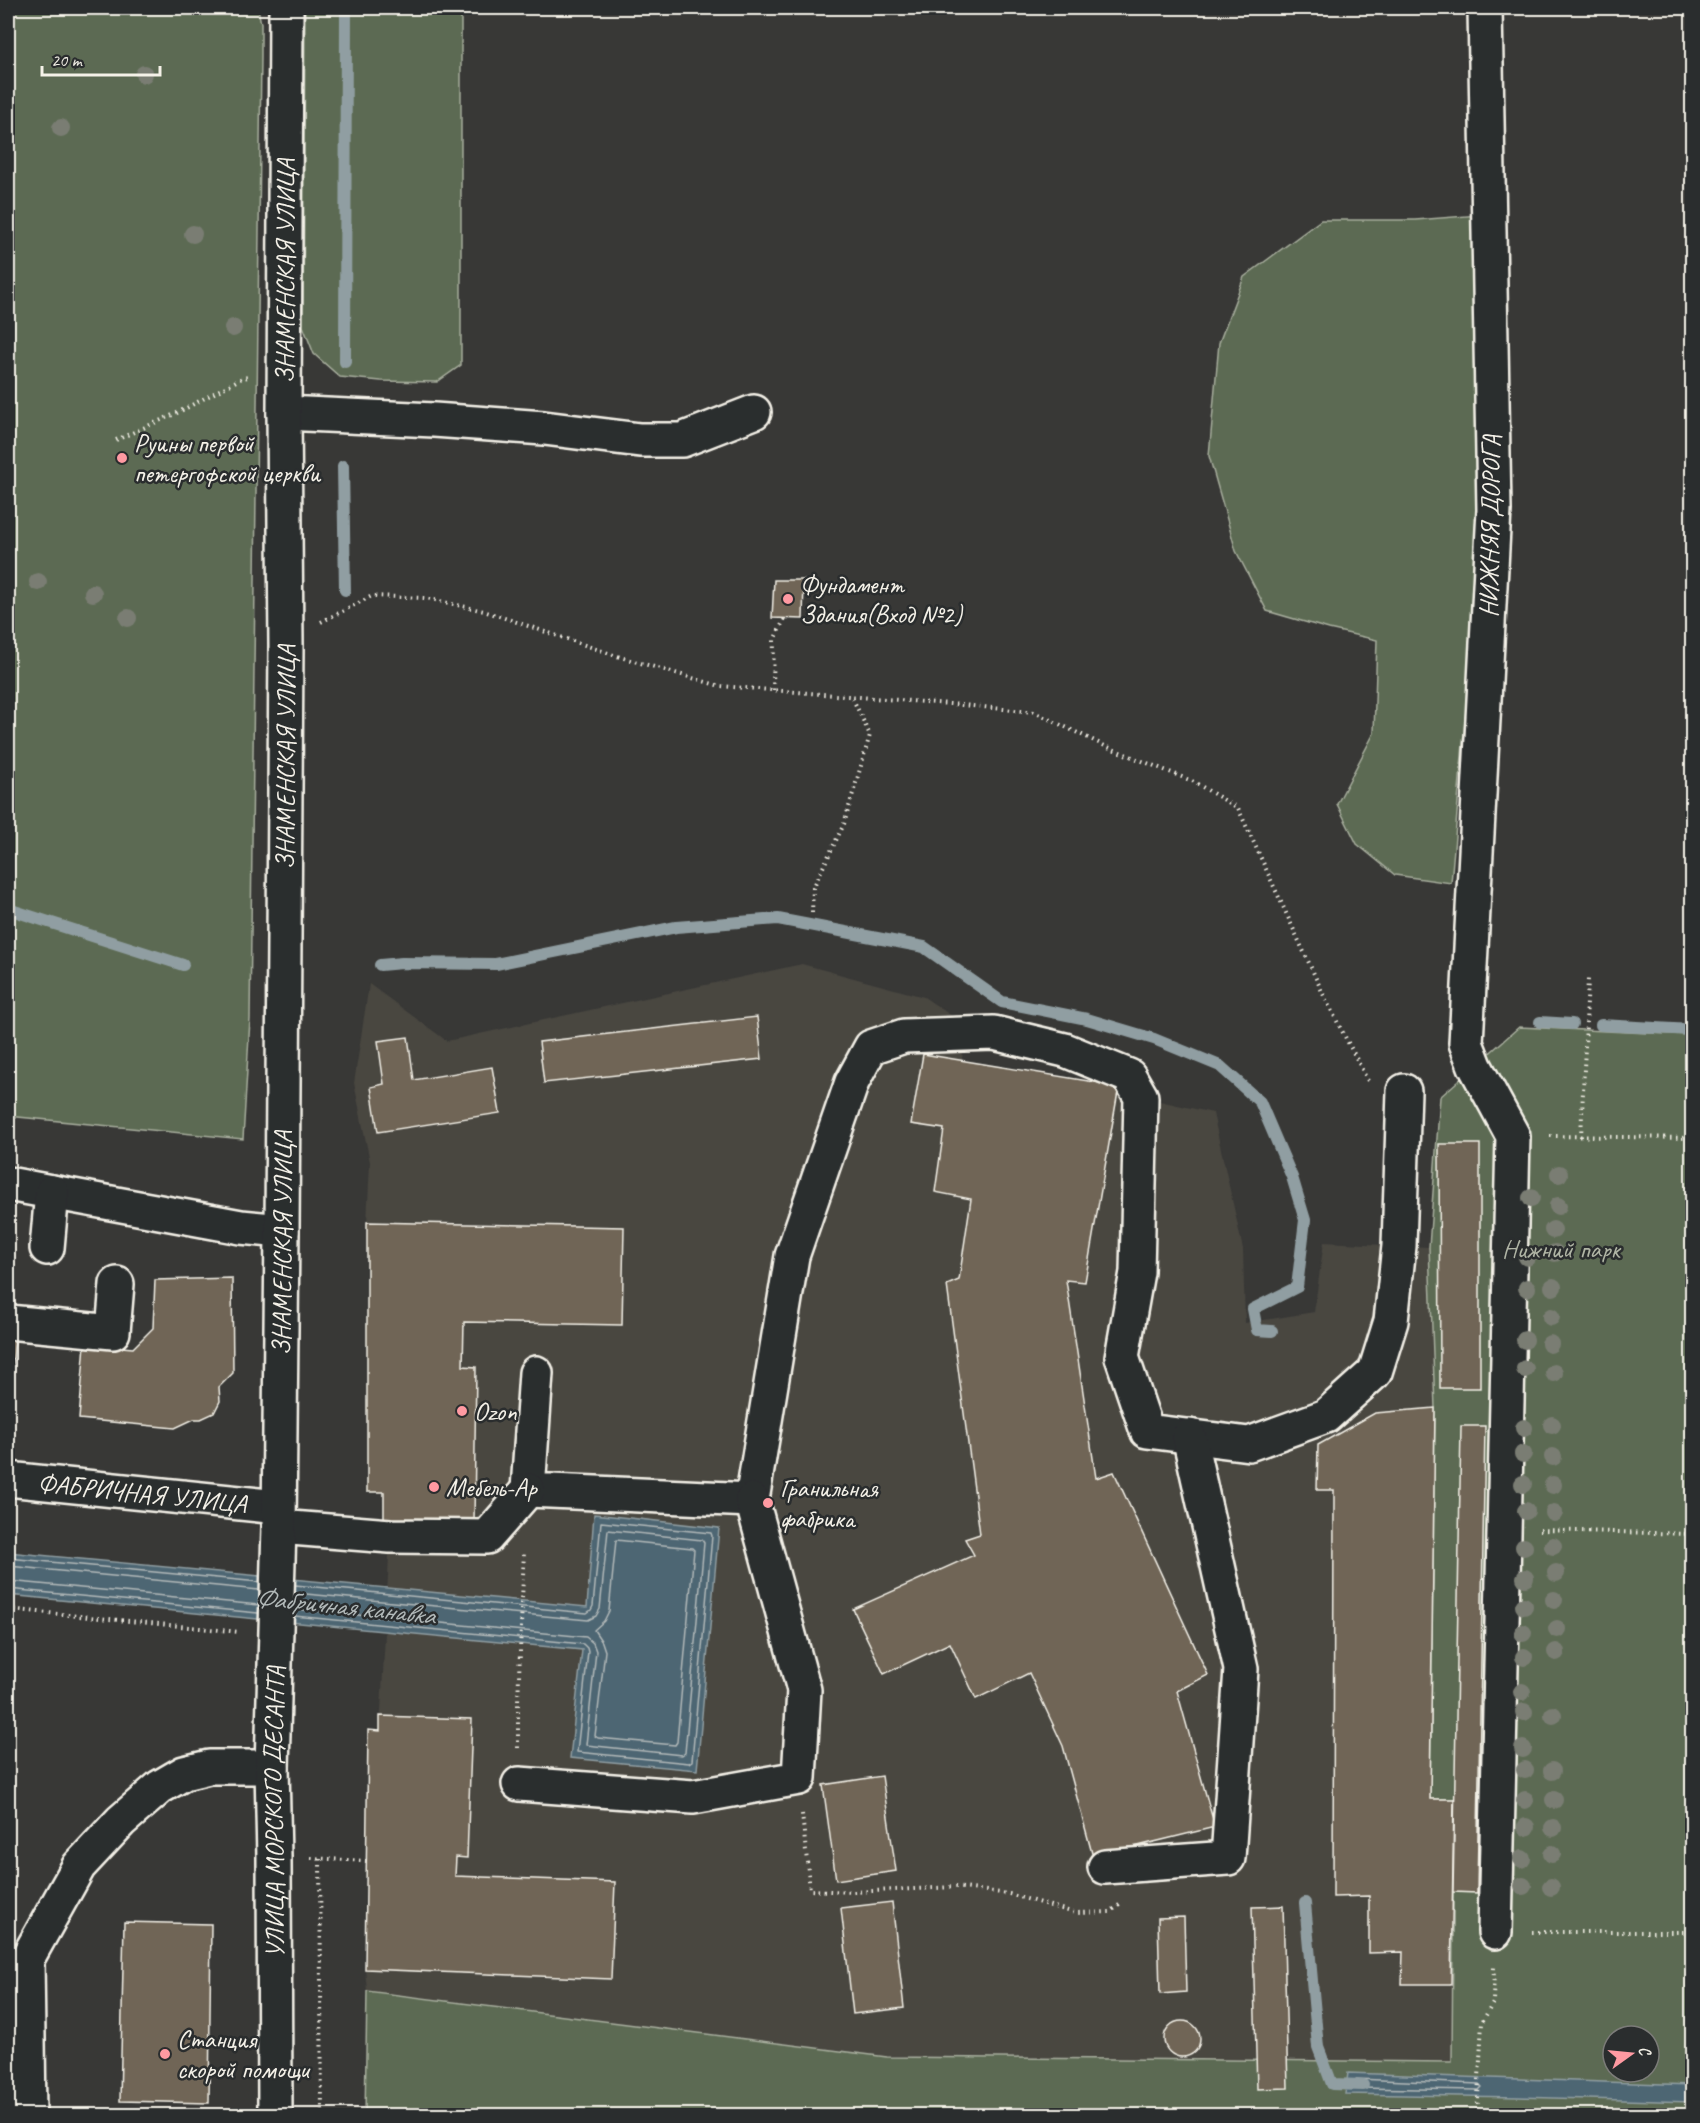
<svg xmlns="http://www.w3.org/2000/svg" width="1700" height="2123" font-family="Caveat,sans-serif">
<rect width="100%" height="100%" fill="#383836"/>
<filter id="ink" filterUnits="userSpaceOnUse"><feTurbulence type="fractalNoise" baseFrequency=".0167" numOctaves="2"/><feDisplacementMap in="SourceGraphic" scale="12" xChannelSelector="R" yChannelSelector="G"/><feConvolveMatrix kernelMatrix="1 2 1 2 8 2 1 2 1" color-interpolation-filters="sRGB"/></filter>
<g filter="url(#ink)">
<polygon fill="#484640" points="802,964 924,997 965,1025 962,1060 1119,1086 1142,1097 1213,1113 1243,1249 1245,1323 1314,1312 1324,1242 1429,1247 1435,1408 1430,1798 1454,1799 1452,2062 887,2057 367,1991 365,1969 368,1730 380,1730 390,1536 384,1520 367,1222 370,1162 354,1083 369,984 447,1041"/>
<g fill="#5c6b53" stroke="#a8ae9e" stroke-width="1.5" fill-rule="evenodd">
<polygon points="8,8 258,8 261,24 261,55 250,1019 243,1139 8,1116"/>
<polygon points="305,8 461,8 461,365 437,382 381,381 340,377 314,354 303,326"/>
<polygon points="1480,215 1476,593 1451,883 1395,875 1357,844 1337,804 1374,733 1377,640 1329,629 1267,611 1236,551 1209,456 1219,343 1244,277 1321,220 1415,220"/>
<path d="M 1519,1027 L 1692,1035 L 1692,2115 L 365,2116 L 367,1991 L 887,2057 L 1452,2062 L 1454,1799 L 1430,1799 L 1435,1408 L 1429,1247 L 1440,1097 ZM 1613,2036 L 1649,2036 L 1649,2072 L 1613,2072 Z"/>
</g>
<g fill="#4e6673" stroke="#909ea2" stroke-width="1.5">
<polygon points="594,1514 719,1528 697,1770 570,1758 582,1650 8,1595 8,1552 587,1607"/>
<polygon points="1348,2073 1692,2085 1692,2102 1518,2097 1345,2094"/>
</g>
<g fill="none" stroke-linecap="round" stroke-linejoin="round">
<g stroke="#b2b9b9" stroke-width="1.5">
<polygon points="616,1540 692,1548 694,1550 677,1742 675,1745 598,1738 595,1736 605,1651 602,1642 594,1630 604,1621 609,1611"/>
<polyline points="8,1558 259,1582"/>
<polyline points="8,1566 259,1590"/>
<polyline points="8,1581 259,1605"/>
<polyline points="8,1589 258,1613"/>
<polyline points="295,1609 586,1637 593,1643 596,1651 586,1745 682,1755 685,1753 704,1543 702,1540 608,1530 600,1609 596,1616 588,1620 295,1593"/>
<polyline points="294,1616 583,1644 587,1648 588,1652 577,1752 689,1763 692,1761 712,1536 711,1533 601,1522 593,1606 591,1610 587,1613 295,1585"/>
<polygon points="1356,2079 1479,2084 1482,2087 1479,2090 1356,2088 1353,2085"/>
</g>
<g stroke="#909ea2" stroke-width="12">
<polyline points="345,362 346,8"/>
<polyline points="343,466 345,590"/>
<polyline points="8,909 183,965"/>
<polyline points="380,965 402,963 496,964 676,927 778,919 924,947 1002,1002 1087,1019 1154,1039 1220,1066 1260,1102 1292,1177 1305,1220 1297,1287 1253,1309 1257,1330 1272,1331"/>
<polyline points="1540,1022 1572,1024"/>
<polyline points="1601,1025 1692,1030"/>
<polyline points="1305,1903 1318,2047 1332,2084 1363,2085"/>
</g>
</g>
<g fill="#6f6556" stroke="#f4f1e8" stroke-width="1.5">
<polygon points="774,580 804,580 803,619 772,618"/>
<polygon points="757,1017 762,1059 544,1083 539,1042"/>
<polygon points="408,1037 414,1080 492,1067 500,1113 378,1132 371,1087 384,1084 378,1041"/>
<polygon points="923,1054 1119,1086 1085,1282 1066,1280 1096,1478 1114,1472 1208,1675 1177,1691 1215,1827 1093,1857 1063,1746 1029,1673 976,1699 950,1643 884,1674 853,1609 974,1555 965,1539 980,1534 947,1285 959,1280 971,1199 935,1192 944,1129 911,1124"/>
<polygon points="1439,1144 1480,1144 1480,1388 1440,1388"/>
<polygon points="367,1222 624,1227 622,1325 464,1322 463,1366 476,1367 474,1522 384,1520 384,1492 367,1492"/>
<polygon points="232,1278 233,1373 219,1387 220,1401 214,1413 201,1419 194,1419 175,1428 79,1419 85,1344 133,1348 153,1328 155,1280"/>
<polygon points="8,1339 15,1340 8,1412"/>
<polygon points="1435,1408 1430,1799 1454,1799 1451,1984 1402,1984 1403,1952 1369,1953 1369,1896 1333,1897 1334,1490 1317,1490 1318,1445 1375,1413"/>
<polygon points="1461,1426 1485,1426 1477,1893 1453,1892"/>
<polygon points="380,1716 472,1719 467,1858 456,1857 455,1876 615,1882 611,1979 365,1969 368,1730 380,1731"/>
<polygon points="882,1776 896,1871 836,1880 823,1785"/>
<polygon points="892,1902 904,2008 853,2014 841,1908"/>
<polygon points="1283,1906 1288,2088 1257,2089 1252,1907"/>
<polygon points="1184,1917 1186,1992 1160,1994 1158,1918"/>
<polygon points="124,1922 211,1924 209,2103 120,2101"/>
<circle cx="1182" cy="2039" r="18"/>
</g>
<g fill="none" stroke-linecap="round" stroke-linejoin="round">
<g stroke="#f4f1e8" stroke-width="38">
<g id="minor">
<polyline points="1485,8 1494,510 1466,1043 1475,1066 1513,1136 1495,1932"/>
<polyline points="284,413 434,420 544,428 640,440 682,440 754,412"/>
<polyline points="8,1184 241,1227 282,1231"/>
<polyline points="47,1248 52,1192"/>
<polyline points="8,1322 113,1332 117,1284"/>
<polyline points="536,1373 528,1490 752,1500 792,1256 852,1082 871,1047 904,1036 994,1033 1065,1050 1129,1076 1141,1097 1137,1272 1122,1357 1147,1431 1249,1444 1326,1416 1375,1372 1391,1321 1399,1246 1404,1091"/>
<path id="s1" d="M 8,1479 L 278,1507"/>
<polyline points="279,1527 390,1536 487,1537 528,1490"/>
<polyline points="519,1784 693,1797 799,1778 804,1690 752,1500"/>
<polyline points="1105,1867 1228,1858 1241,1669 1189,1436"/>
<polyline points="29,2116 27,1959 79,1866 121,1821 160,1787 184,1773 209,1767 272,1767"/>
<path id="s2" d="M 275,2116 L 274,1857 L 272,1767 L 279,1527 L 282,1231 L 286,645 L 284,413 L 286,8"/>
</g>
</g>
<g stroke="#f4f1e8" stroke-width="4" stroke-dasharray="1.5 4.5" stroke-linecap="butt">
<polyline points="116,440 177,413 242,378 248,377"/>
<polyline points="321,622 372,596 426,598 484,611 620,657 720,686 962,705 1034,712 1105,746 1192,781 1238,808 1325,998 1368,1081"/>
<polyline points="773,690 774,640 785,618"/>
<polyline points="812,913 813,888 844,824 870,735 852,697"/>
<polyline points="1550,1136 1692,1138"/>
<polyline points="1581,1137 1588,979"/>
<polyline points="1540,1530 1692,1534"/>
<polyline points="8,1609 240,1632"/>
<polyline points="518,1748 518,1702 524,1551"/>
<polyline points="802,1814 810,1890 853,1892 956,1887 1009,1894 1075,1913 1110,1912 1122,1903"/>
<polyline points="311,1858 366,1861"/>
<polyline points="320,1859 322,2116"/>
<polyline points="1532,1932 1692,1932"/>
<polyline points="1477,2116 1482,2022 1493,2003 1494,1966"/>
</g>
<use href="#minor" stroke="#2a2d2e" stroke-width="33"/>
</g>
<g fill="#7a7d73">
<circle cx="144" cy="74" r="9"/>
<circle cx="61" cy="128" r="9"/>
<circle cx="193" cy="234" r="9"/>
<circle cx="233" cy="328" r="9"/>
<circle cx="38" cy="582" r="9"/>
<circle cx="93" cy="593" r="9"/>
<circle cx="128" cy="618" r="9"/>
<circle cx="1559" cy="1174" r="9"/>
<circle cx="1531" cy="1198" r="9"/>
<circle cx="1558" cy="1206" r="9"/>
<circle cx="1553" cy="1230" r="9"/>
<circle cx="1555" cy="1253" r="9"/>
<circle cx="1527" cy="1257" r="9"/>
<circle cx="1553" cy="1287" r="9"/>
<circle cx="1527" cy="1288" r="9"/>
<circle cx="1551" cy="1317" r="9"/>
<circle cx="1525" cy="1340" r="9"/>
<circle cx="1550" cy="1344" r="9"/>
<circle cx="1525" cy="1369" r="9"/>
<circle cx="1554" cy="1373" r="9"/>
<circle cx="1552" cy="1425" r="9"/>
<circle cx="1524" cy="1428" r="9"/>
<circle cx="1523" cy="1454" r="9"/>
<circle cx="1553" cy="1457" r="9"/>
<circle cx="1523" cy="1484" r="9"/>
<circle cx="1553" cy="1485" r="9"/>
<circle cx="1526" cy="1511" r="9"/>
<circle cx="1554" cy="1513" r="9"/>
<circle cx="1553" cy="1546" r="9"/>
<circle cx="1524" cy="1547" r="9"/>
<circle cx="1556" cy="1573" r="9"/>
<circle cx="1525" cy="1578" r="9"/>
<circle cx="1554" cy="1600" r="9"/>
<circle cx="1524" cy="1606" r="9"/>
<circle cx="1557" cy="1629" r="9"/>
<circle cx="1523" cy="1633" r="9"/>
<circle cx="1556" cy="1652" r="9"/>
<circle cx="1524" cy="1657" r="9"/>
<circle cx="1522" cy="1692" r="9"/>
<circle cx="1524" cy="1712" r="9"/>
<circle cx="1553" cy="1715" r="9"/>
<circle cx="1523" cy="1749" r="9"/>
<circle cx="1525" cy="1770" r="9"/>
<circle cx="1552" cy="1771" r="9"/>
<circle cx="1525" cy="1800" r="9"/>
<circle cx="1554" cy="1800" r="9"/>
<circle cx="1526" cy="1827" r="9"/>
<circle cx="1553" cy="1828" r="9"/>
<circle cx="1552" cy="1854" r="9"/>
<circle cx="1522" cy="1859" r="9"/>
<circle cx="1523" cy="1886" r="9"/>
<circle cx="1551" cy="1887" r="9"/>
</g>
</g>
<g fill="#ff9aa2" stroke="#2a2d2e" stroke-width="2">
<circle cx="122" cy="458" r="6"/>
<circle cx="788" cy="599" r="6"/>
<circle cx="462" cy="1411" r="6"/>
<circle cx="434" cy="1487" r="6"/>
<circle cx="768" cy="1503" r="6"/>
<circle cx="165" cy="2054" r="6"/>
</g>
<g text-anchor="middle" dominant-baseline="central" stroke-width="5" stroke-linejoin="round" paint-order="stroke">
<g font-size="26" fill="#f4f1e8" stroke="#2a2d2e">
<text stroke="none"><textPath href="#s2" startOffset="1845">ЗНАМЕНСКАЯ УЛИЦА</textPath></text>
<text transform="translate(1490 526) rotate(-89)">НИЖНЯЯ ДОРОГА</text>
<text stroke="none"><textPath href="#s2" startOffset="1359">ЗНАМЕНСКАЯ УЛИЦА</textPath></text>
<text stroke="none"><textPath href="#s2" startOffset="873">ЗНАМЕНСКАЯ УЛИЦА</textPath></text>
<text stroke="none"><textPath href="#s1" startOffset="135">ФАБРИЧНАЯ УЛИЦА</textPath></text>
<text stroke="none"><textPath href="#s2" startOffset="304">УЛИЦА МОРСКОГО ДЕСАНТА</textPath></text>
</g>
<g font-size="26" fill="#f4f1e8" stroke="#2a2d2e" text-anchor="start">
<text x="134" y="443">Руины первой<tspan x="134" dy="30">петергофской церкви</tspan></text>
<text x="800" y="584">Фундамент<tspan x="800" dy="30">Здания(Вход №2)</tspan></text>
<text x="474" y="1411">Ozon</text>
<text x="446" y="1487">Мебель-Ар</text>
<text x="780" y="1488">Гранильная<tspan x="780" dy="30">фабрика</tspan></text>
<text x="177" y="2039">Станция<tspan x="177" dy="30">скорой помощи</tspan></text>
</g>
<g font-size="26" fill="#b0b5a5" stroke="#2a2d2e">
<text x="1561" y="1249">Нижний парк</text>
</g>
<g font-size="27" font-style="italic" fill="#b2b9b9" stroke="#2a2d2e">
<text transform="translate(345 1606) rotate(6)">Фабричная канавка</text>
</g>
</g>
<rect width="1700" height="2123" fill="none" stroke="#2a2d2e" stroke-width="30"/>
<rect x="15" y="15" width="1670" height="2093" fill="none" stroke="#f4f1e8" stroke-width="2" filter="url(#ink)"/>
<g transform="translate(1631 2054) rotate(75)"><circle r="28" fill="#2a2d2e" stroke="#7b7b78" stroke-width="1.5"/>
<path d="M0-4.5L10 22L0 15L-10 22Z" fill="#ff9aa2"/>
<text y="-9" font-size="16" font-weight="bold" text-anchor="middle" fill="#f4f1e8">С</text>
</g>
<path d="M42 66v9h118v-9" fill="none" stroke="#f4f1e8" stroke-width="3"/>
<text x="51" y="66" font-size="18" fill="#f4f1e8" stroke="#2a2d2e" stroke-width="4.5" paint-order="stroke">20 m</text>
</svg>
